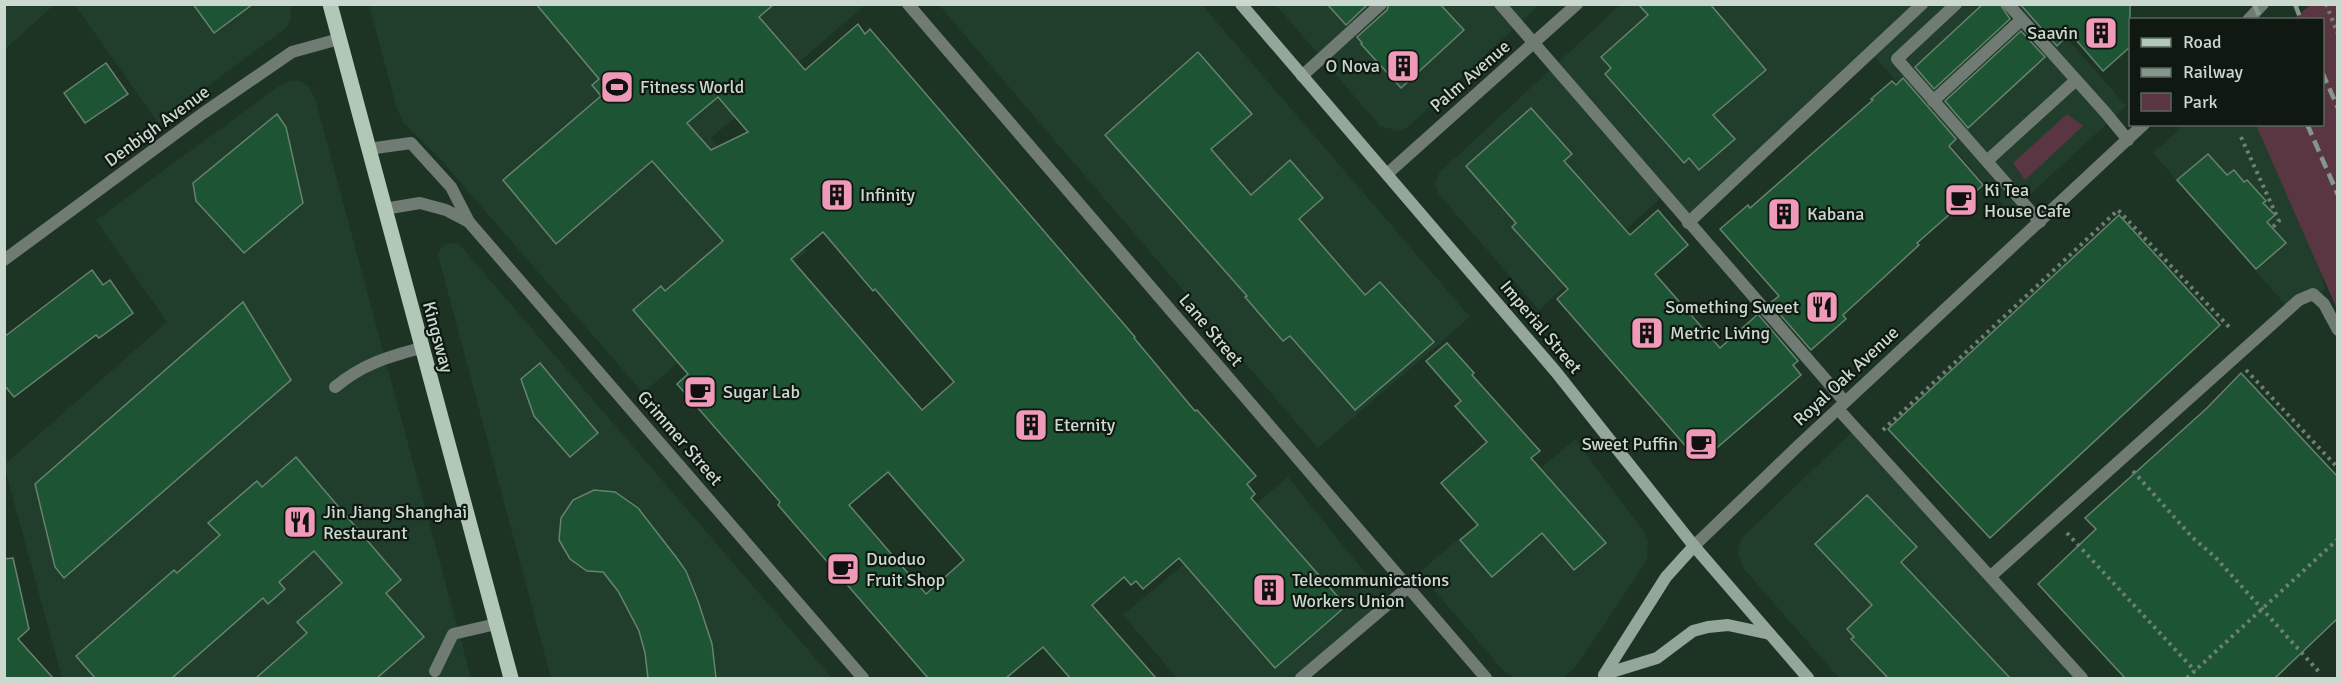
<svg xmlns="http://www.w3.org/2000/svg" width="2342" height="683" font-family="Signika,sans-serif">
<rect width="100%" height="100%" fill="#1d3425"/>
<g fill="#203e2b">
<polygon points="5,4 54,4 54,5 5,49"/>
<polygon points="291,4 291,19 286,28 158,123 75,5"/>
<polygon points="369,5 865,5 711,138 807,251 643,393 441,160 404,123 397,109"/>
<polygon points="939,5 1202,5 1470,317 1318,448"/>
<polygon points="1276,5 1539,5 1408,127 1398,131 1380,126"/>
<polygon points="1620,5 2038,5 2126,106 2010,213 1871,52 1688,223 1664,195 1539,310 1438,193 1435,183 1440,172"/>
<polygon points="291,81 300,81 308,86 315,98 471,678 62,678 4,465 167,322 96,220 279,86"/>
<polygon points="2184,125 2256,125 2318,264 2325,289 2289,309 2153,153"/>
<polygon points="448,243 459,244 832,678 551,678 438,255 442,246"/>
<polygon points="1852,432 2082,678 1839,678 1744,569 1738,553 1740,542 1744,536"/>
<polygon points="1575,439 1642,529 1648,541 1647,560 1594,640 1574,668 1563,678 1514,678 1503,670 1419,573"/>
<polygon points="1288,477 1389,603 1301,678 1177,678 1123,615"/>
</g>
<g fill="#5a3643">
<polygon points="2310,5 2335,5 2337,9 2337,309 2256,125 2322,124 2322,20 2294,19"/>
<polygon points="2067,114 2083,126 2025,180 2013,163"/>
</g>
<g fill="#1d5434" stroke="#698270" stroke-width="1.5" fill-rule="evenodd">
<polygon points="193,4 253,4 214,33"/>
<path d="M 536,4 L 774,4 L 759,17 L 805,70 L 858,24 L 865,34 L 870,29 L 1135,337 L 1134,338 L 1195,411 L 1197,410 L 1256,476 L 1247,484 L 1255,494 L 1251,498 L 1346,606 L 1275,668 L 1179,558 L 1143,589 L 1136,581 L 1131,585 L 1124,577 L 1092,605 L 1156,678 L 1070,678 L 1043,647 L 1006,678 L 928,678 L 778,505 L 780,502 L 677,384 L 688,374 L 633,310 L 661,286 L 665,291 L 723,241 L 652,161 L 556,244 L 503,180 L 601,96 L 592,85 L 599,79 ZM 718,97 L 748,132 L 711,150 L 687,123 ZM 823,232 L 873,291 L 875,289 L 954,382 L 922,410 L 791,259 ZM 888,472 L 964,560 L 926,594 L 849,505 Z"/>
<polygon points="1327,4 1368,4 1346,25"/>
<polygon points="1389,4 1440,4 1464,30 1401,88 1361,44 1362,43 1357,37 1387,10"/>
<polygon points="1638,4 1710,4 1766,70 1713,115 1735,139 1699,170 1689,158 1684,163 1605,74 1611,68 1601,57 1648,15"/>
<polygon points="1983,4 2000,4 2010,19 1934,89 1915,67"/>
<polygon points="2020,4 2130,4 2130,47 2103,71 2070,33 2057,46"/>
<polygon points="2021,31 2045,57 1968,128 1945,101"/>
<polygon points="1198,52 1252,114 1211,149 1251,195 1290,160 1323,198 1299,219 1365,295 1380,282 1434,342 1355,410 1290,336 1283,341 1245,297 1247,296 1105,135"/>
<polygon points="106,63 128,94 85,123 64,93"/>
<polygon points="1903,78 1956,139 1949,146 1983,185 1917,243 1919,245 1843,315 1846,319 1811,350 1770,303 1779,296 1720,229 1748,205 1750,208 1873,100 1871,99 1892,81 1896,85"/>
<polygon points="1531,108 1572,154 1564,161 1630,235 1658,210 1688,245 1655,274 1720,348 1758,314 1798,361 1793,365 1801,375 1712,452 1690,451 1557,299 1568,289 1512,227 1516,223 1466,166"/>
<polygon points="277,114 286,127 303,203 244,253 196,201 193,183"/>
<polygon points="2208,154 2227,175 2234,170 2244,182 2247,180 2266,201 2263,203 2275,215 2267,222 2286,243 2256,269 2177,180"/>
<polygon points="2119,215 2220,325 1990,538 1888,429"/>
<polygon points="92,270 103,285 110,280 133,313 99,338 96,335 14,397 4,385 4,337"/>
<polygon points="243,302 291,380 64,578 55,567 35,484"/>
<polygon points="1447,343 1474,373 1472,375 1540,451 1531,458 1606,543 1574,570 1542,533 1492,577 1460,540 1478,525 1441,483 1487,442 1455,406 1461,401 1426,361"/>
<polygon points="540,363 598,433 570,457 534,416 521,379"/>
<polygon points="2241,373 2337,476 2337,619 2275,678 2125,678 2038,584 2096,529 2085,518 2207,408"/>
<polygon points="296,457 401,580 386,593 424,637 377,678 256,678 307,633 297,622 342,583 314,551 279,582 285,589 268,604 263,598 172,678 95,678 76,656 174,570 177,573 220,535 208,523 257,481 262,487"/>
<polygon points="594,490 615,492 638,508 676,557 686,571 698,601 712,644 716,678 648,678 645,653 639,631 618,591 603,572 587,571 570,559 559,540 561,518 573,500"/>
<polygon points="1867,495 1917,547 1901,562 2010,678 1888,678 1851,639 1854,637 1847,629 1872,605 1815,544"/>
<polygon points="13,558 29,629 18,639 53,678 4,678 4,559"/>
</g>
<g fill="none" stroke-linecap="round" stroke-linejoin="round">
<g stroke="#6d8074" stroke-width="4" stroke-dasharray="3 4.5" stroke-linecap="butt">
<polyline points="2326,4 2338,34"/>
<polyline points="2241,137 2279,221 2273,227"/>
<polyline points="2246,370 2338,468"/>
<polyline points="1883,430 2118,210 2230,328"/>
<polyline points="2133,471 2192,537 2216,558 2320,673"/>
<polyline points="2067,533 2195,671"/>
<polyline points="2187,678 2338,539"/>
</g>
<g stroke="#707b73" stroke-width="12">
<polyline points="1500,4 1845,402"/>
<polyline points="1956,4 1897,59 2040,222"/>
<polyline points="2008,4 2105,112 2128,140"/>
<polyline points="1302,76 1381,4"/>
<polyline points="1933,101 2021,20"/>
<polyline points="1987,161 2076,80"/>
<polyline points="1688,223 1922,4"/>
<path d="M 335,387 C 363,364 387,357 421,348"/>
<polyline points="1838,409 2082,678"/>
<polyline points="1991,576 2299,300 2313,294 2324,304 2338,330"/>
<polyline points="435,671 453,634 496,624"/>
<polyline points="1301,678 1407,588"/>
</g>
<g stroke="#707b73" stroke-width="12">
<polyline points="908,4 1486,678"/>
<polyline points="368,149 411,143 451,187 469,222 863,678"/>
<polyline points="1387,174 1577,4"/>
<polyline points="384,209 420,203 446,210 469,222"/>
<polyline points="4,260 202,114 292,52 339,39"/>
</g>
<g stroke="#707b73" stroke-width="12">
<polyline points="2248,20 2263,4"/>
<polyline points="1694,546 1798,446 2144,124"/>
</g>
<g stroke="#95a69a" stroke-width="12">
<polyline points="1241,4 1556,372 1694,546 1808,678"/>
<polyline points="1605,674 1657,658 1693,631 1708,627 1728,625 1770,634"/>
<polyline points="1604,675 1666,577 1694,546"/>
</g>
<polyline stroke="#b1c8b7" stroke-width="15" points="330,4 511,678"/>
<g stroke="#85968b" stroke-width="4.5" stroke-dasharray="12 6" stroke-linecap="butt">
<polyline points="2254,4 2261,20"/>
<polyline points="2295,4 2301,20"/>
<polyline points="2322,72 2338,108"/>
<polyline points="2307,124 2338,195"/>
</g>
</g>
<defs>
<g id="building-square" transform="scale(1.725)"><rect x="-9" y="-9" width="18" height="18" rx="4" fill="#ef9ab8" stroke="#0f1912"/><path d="M-4-6H4V6H1V3H-1V6H-4ZM-2.5-4.3h1.7v1.8h-1.7ZM.8-4.3h1.7v1.8H.8ZM-2.5-1h1.7V.8h-1.7ZM.8-1h1.7V.8H.8Z" fill="#111"/></g>
<g id="stadium-square" transform="scale(1.725)"><rect x="-9" y="-9" width="18" height="18" rx="4" fill="#ef9ab8" stroke="#0f1912"/><path d="M0-5a6.5 5 0 1 0 0 10a6.5 5 0 1 0 0-10ZM-3.5-1.8h7v3.6h-7Z" fill="#111"/></g>
<g id="cafe-square" transform="scale(1.725)"><rect x="-9" y="-9" width="18" height="18" rx="4" fill="#ef9ab8" stroke="#0f1912"/><path d="M-5.5-4.5H6V0H3Q3 3.5 0 3.5H-2.5Q-5.5 3.5-5.5 0ZM3-3.2v2h1.7v-2ZM-6 4.5H4V6H-6Z" fill="#111"/></g>
<g id="restaurant-square" transform="scale(1.725)"><rect x="-9" y="-9" width="18" height="18" rx="4" fill="#ef9ab8" stroke="#0f1912"/><path d="M-5-6h1v4h1v-4h1v4h1v-4h1v5L-1.5 .5V6h-2V.5L-5-1ZM5-6V6H3V1.5H1.5Q1.5-4 5-6Z" fill="#111"/></g>
</defs>
<g fill-rule="evenodd">
<use href="#building-square" x="2101" y="33"/>
<use href="#building-square" x="1403" y="66"/>
<use href="#stadium-square" x="617" y="87"/>
<use href="#building-square" x="837" y="195"/>
<use href="#cafe-square" x="1961" y="200"/>
<use href="#building-square" x="1784" y="214"/>
<use href="#restaurant-square" x="1822" y="307"/>
<use href="#building-square" x="1647" y="333"/>
<use href="#cafe-square" x="700" y="392"/>
<use href="#building-square" x="1031" y="425"/>
<use href="#cafe-square" x="1701" y="444"/>
<use href="#restaurant-square" x="300" y="522"/>
<use href="#cafe-square" x="843" y="569"/>
<use href="#building-square" x="1269" y="590"/>
</g>
<g text-anchor="middle" dominant-baseline="central" stroke-width="4.5" stroke-linejoin="round" paint-order="stroke">
<g font-size="18" fill="#cbd8cf" stroke="#0f1912" text-anchor="start">
<text x="2078" y="33" text-anchor="end">Saavin</text>
<text x="1380" y="66" text-anchor="end">O Nova</text>
<text x="640" y="87">Fitness World</text>
<text x="1984" y="190">Ki Tea<tspan x="1984" dy="21">House Cafe</tspan></text>
<text x="860" y="195">Infinity</text>
<text x="1807" y="214">Kabana</text>
<text x="1799" y="307" text-anchor="end">Something Sweet</text>
<text x="1670" y="333">Metric Living</text>
<text x="723" y="392">Sugar Lab</text>
<text x="1054" y="425">Eternity</text>
<text x="1678" y="444" text-anchor="end">Sweet Puffin</text>
<text x="323" y="512">Jin Jiang Shanghai<tspan x="323" dy="21">Restaurant</tspan></text>
<text x="866" y="559">Duoduo<tspan x="866" dy="21">Fruit Shop</tspan></text>
<text x="1292" y="580">Telecommunications<tspan x="1292" dy="21">Workers Union</tspan></text>
</g>
<g font-size="18" fill="#cbd8cf" stroke="#0f1912">
<text transform="translate(1470 76) rotate(-41)">Palm Avenue</text>
<text transform="translate(157 126) rotate(-36)">Denbigh Avenue</text>
<text transform="translate(1541 327) rotate(50)">Imperial Street</text>
<text transform="translate(1211 330) rotate(50)">Lane Street</text>
<text transform="translate(438 337) rotate(75)">Kingsway</text>
<text transform="translate(1846 376) rotate(-43)">Royal Oak Avenue</text>
<text transform="translate(680 438) rotate(49)">Grimmer Street</text>
</g>
</g>
<rect width="2342" height="683" fill="none" stroke="#cbd8cf" stroke-width="12"/>
<rect x="2129" y="18" width="195" height="108" fill="#0f1912" stroke="#5a655e" stroke-width="1.5"/>
<rect x="2141" y="38" width="30" height="9" fill="#b1c8b7" stroke="#5a655e" stroke-width="1.5"/>
<text x="2183" y="48" font-size="18" fill="#cbd8cf">Road</text>
<rect x="2141" y="68" width="30" height="9" fill="#85968b" stroke="#5a655e" stroke-width="1.5"/>
<text x="2183" y="78" font-size="18" fill="#cbd8cf">Railway</text>
<rect x="2141" y="93" width="30" height="18" fill="#5a3643" stroke="#5a655e" stroke-width="1.5"/>
<text x="2183" y="108" font-size="18" fill="#cbd8cf">Park</text>
</svg>
